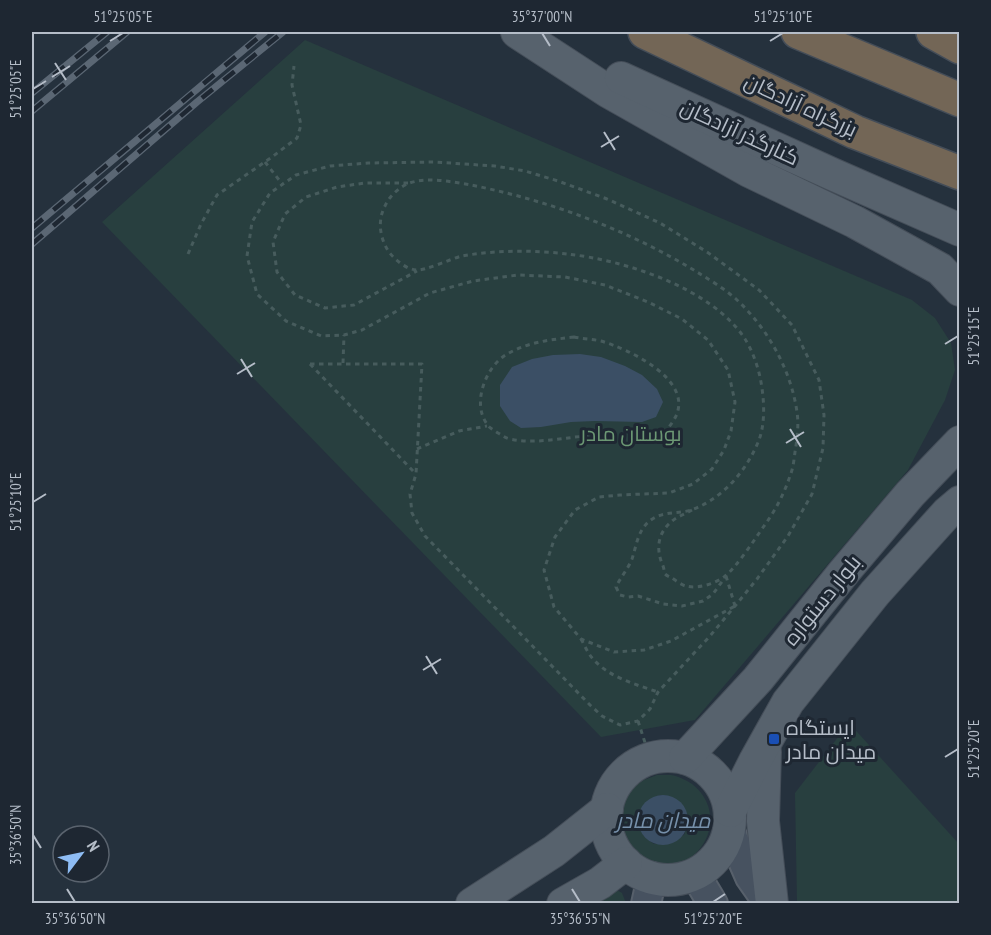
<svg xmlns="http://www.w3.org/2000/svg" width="991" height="935" font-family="'PT Sans Narrow',Cairo,sans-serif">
<rect width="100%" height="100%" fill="#25313d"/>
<g fill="#283f3f" fill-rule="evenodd">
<polygon points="305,40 912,300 935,318 951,343 955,370 945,400 908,470 695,720 601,737 102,222"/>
<polygon points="849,723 959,844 959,903 797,903 795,793"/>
<path d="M 657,775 C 661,775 666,775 671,775 C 678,776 686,780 692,784 C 731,814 703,874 654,865 C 643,862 631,854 626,843 C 614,821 620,792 644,780 C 648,778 653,777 657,775 ZM 660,795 L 668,796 L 688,819 L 687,827 L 684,835 L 654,844 C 631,830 634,804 660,795 Z"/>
<polygon points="617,890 622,893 626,903 586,904 608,891"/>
</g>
<g fill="#3b4f65">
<polygon points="580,354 601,357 625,366 642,375 657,389 663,402 656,417 642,422 595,421 571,422 541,427 521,428 510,421 500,406 500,385 512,367 532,359 553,355"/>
<circle cx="663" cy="820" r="25"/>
</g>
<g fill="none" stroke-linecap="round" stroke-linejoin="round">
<g stroke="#57606b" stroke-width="32">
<g id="secondary">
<polyline points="729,829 750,877 769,904"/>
<polyline points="695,874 713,904"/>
<polyline points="646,904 652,877"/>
</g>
</g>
<g stroke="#454e59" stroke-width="34">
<g id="primary">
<polyline points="517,32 609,92 749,171 855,222 940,269 960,290"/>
<polyline points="621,78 832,174 960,230"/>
<polyline points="765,752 763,821 772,904"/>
<circle cx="668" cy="818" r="62"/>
<polyline points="685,758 758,679 844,572 910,494 960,442"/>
<polyline points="730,811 755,761 788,702 875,593 947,513 960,502"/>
<polyline points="472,904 554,851 607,809"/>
<polyline points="563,904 600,883 626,863"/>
</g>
</g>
<g stroke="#444d58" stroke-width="36">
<g id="highway">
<polyline points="645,32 855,132 960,173"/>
<polyline points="798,32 960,100"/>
<polyline points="933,32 960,47"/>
</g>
</g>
<g stroke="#475c5d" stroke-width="3" stroke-dasharray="4.5 4.5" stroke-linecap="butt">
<polyline points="265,162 283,185"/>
<polyline points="408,183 365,183 337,187 306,197 285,214 273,242 277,272 295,295 325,308 354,305 417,271"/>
<polyline points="188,254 201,224 217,195 272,157 297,138 301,125 292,85 294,66"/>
<path d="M 574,337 C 583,339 592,339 601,341 C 628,349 693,379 676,416 C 672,424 664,435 654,438 C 641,443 622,436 609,436 C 576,433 543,446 510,439 C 505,438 502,435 498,433 C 494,430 489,428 487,424 C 472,404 485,369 504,356 C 526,342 549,340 574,337 Z"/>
<polyline points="343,363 344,335"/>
<polyline points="310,364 422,364 416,474 410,494 412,513 425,536 590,705 602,716 620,725 638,721 650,709 658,692 710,636 735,606 757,579 788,536 812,494 823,448 824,415 819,380 792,325 759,290 707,252 660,223 607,199 558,181 525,171 495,166 434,162 368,163 330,166 296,175 270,193 252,222 247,256 257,294 286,321 321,336 344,335 362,330 430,293 473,281 518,275 565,277 605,285 648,302 682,319 708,340 728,370 735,402 731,431 724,450 712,469 693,484 669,493 620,495 599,497 575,510 555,537 544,570 554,607 581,639 614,652 644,650 671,641 735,606"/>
<polyline points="310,364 416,474"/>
<polyline points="417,449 459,431 487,426"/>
<path d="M 692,510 C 685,514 676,517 671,522 C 657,534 656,550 663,566 C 664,568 664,571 665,574 C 667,576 670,577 672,578 C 675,580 683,586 686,586 C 698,589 714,584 724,577 C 736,568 755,539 764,526 C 775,511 784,494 790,476 C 793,469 794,460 795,452 C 797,440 799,425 797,412 C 791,370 768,329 737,300 C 725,289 710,280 697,272 C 628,230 551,201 471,185 C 452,182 426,176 407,184 C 397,189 389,197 385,206 C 377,221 380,239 389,252 C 395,260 406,269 416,270 C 425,271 450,259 462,256 C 496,250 533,250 567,254 C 624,260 712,288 745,339 C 752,350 757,364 760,377 C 764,396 766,421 759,440 C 747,470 724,497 694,509 C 682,514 666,511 654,518 C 638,527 637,544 632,559 C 628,569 620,578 616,587 L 620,595 L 628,597 L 638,596 L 663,604 L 682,606 L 703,601 L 713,594 L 726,576"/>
<polyline points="726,576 735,606"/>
<path d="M 581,639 C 585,646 588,654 594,660 C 609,677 637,685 658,692"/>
<polyline points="638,721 650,758"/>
</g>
<use href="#secondary" stroke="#475260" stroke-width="28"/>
<use href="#primary" stroke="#57626d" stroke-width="32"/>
<use href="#highway" stroke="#736656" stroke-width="33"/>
<g stroke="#5b6774" stroke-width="7">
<g id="rail">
<polyline points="32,93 107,32"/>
<polyline points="32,111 127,32"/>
<polyline points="32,228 265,32"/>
<polyline points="32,244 197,102 283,32"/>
</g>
</g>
<use href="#rail" stroke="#1e2732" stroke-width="4.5" stroke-dasharray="14" stroke-linecap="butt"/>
</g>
<path fill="none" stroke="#b5bdc8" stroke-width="2" d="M 542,33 L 550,46M 110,41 L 123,33M 770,41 L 783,33M 55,63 L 66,80M 52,77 L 70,66M 33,89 L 46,81M 604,132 L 615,150M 601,147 L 619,136M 945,344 L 958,336M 241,359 L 252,377M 237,374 L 255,363M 790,429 L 801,447M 786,443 L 804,432M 33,502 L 46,494M 426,656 L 437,674M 423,670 L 441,659M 945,757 L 958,749M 33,835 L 41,848M 67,889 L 75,902M 572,889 L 580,902M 713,902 L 725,894"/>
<rect fill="#1a4fb4" stroke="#1e2732" stroke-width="2" x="768" y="733" width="12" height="12" rx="3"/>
<g text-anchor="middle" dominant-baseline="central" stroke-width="6" stroke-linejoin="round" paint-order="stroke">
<g font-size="21" fill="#b5bdc8" stroke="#1e2732">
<text transform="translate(801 105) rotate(25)">بزرگراه آزادگان</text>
<text transform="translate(740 132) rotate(25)">کنارگذر آزادگان</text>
<text transform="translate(822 600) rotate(-51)">بلوار دستواره</text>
</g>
<g font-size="21" fill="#6c9874" stroke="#1e2732">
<text x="631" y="433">بوستان مادر</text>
</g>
<g font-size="21" fill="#b5bdc8" stroke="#1e2732" text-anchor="start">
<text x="786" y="727">ایستگاه<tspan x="786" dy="24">میدان مادر</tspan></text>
</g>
<g font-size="22" font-style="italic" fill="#7690aa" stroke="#1e2732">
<text x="663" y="820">میدان مادر</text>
</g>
</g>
<rect width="991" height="935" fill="none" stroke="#1e2732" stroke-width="66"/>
<g transform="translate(81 854) rotate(58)"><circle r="28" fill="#1e2732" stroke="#5a636e" stroke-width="1.5"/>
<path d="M0-4.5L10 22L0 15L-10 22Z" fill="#8ebcf4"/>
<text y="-9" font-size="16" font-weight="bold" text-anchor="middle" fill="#b5bdc8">N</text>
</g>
<rect x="33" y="33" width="925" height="869" fill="none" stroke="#b5bdc8" stroke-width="2"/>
<g font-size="15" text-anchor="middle" fill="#b5bdc8">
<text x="123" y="22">51°25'05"E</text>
<text x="542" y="22">35°37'00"N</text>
<text x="783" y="22">51°25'10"E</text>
<text transform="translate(16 89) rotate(-90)" y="5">51°25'05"E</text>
<text transform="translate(974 336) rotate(-90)" y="5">51°25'15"E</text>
<text transform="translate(16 502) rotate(-90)" y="5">51°25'10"E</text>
<text transform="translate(974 749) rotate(-90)" y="5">51°25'20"E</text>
<text transform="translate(16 835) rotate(-90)" y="5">35°36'50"N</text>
<text x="75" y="924">35°36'50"N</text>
<text x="580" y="924">35°36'55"N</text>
<text x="713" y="924">51°25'20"E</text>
</g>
</svg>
